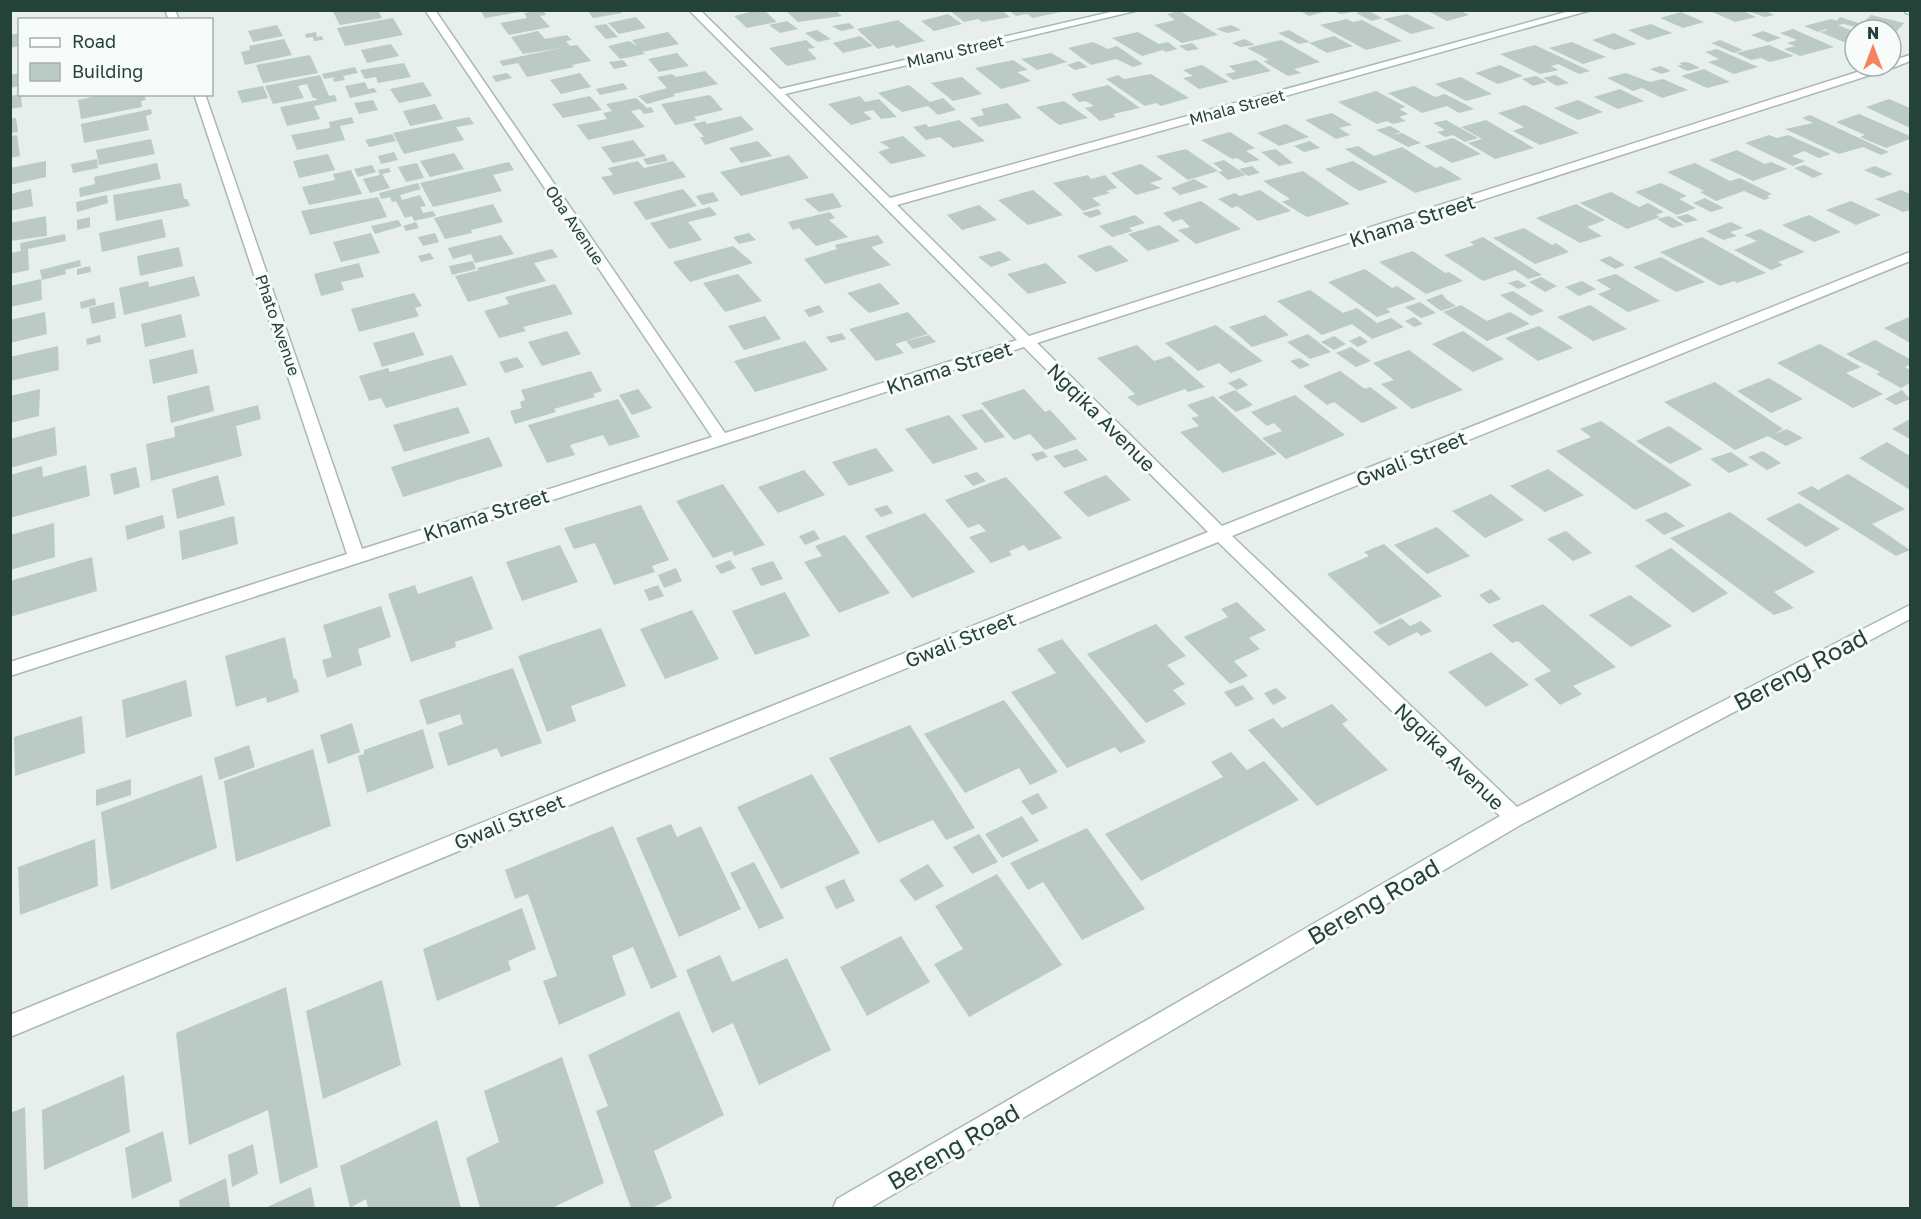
<svg xmlns="http://www.w3.org/2000/svg" width="1921" height="1219" font-family="'Golos Text',sans-serif">
<rect width="100%" height="100%" fill="#e6efeb"/>
<g fill="#bbcac4">
<polygon points="343,10 378,10 382,18 340,25 333,12"/>
<polygon points="480,10 520,10 520,12 485,18"/>
<polygon points="543,10 546,15 540,16 550,27 509,35 500,23 527,18 524,13"/>
<polygon points="587,10 621,10 622,13 593,18"/>
<polygon points="757,10 764,10 777,22 747,28 734,16"/>
<polygon points="785,10 835,10 842,16 798,22"/>
<polygon points="949,10 1001,10 1010,17 982,22 978,19 964,22"/>
<polygon points="1008,10 1059,10 1061,12 1033,18 1027,14 1016,16"/>
<polygon points="1299,10 1349,10 1352,12 1341,14 1336,12 1323,12 1309,16"/>
<polygon points="1367,10 1382,18 1372,21 1356,13"/>
<polygon points="1426,10 1459,10 1469,15 1447,21"/>
<polygon points="1708,10 1741,10 1756,17 1735,22"/>
<polygon points="1744,10 1764,10 1774,15 1765,17"/>
<polygon points="1180,11 1218,35 1182,43 1154,25 1175,20 1167,14"/>
<polygon points="1681,12 1704,22 1683,28 1660,18"/>
<polygon points="948,14 962,24 934,31 921,21"/>
<polygon points="1407,14 1435,28 1411,34 1383,19"/>
<polygon points="1871,15 1904,23 1896,32 1879,28 1867,30 1844,24 1838,25 1855,32 1855,41 1846,43 1820,32 1828,30 1826,29 1818,32 1804,26 1831,19 1837,21 1840,17 1862,24"/>
<polygon points="636,17 646,28 619,34 608,23"/>
<polygon points="393,18 403,35 345,46 337,28"/>
<polygon points="1347,19 1353,22 1362,20 1402,41 1366,50 1320,25"/>
<polygon points="898,20 925,41 896,48 894,45 878,49 857,29"/>
<polygon points="787,21 798,29 780,33 769,25"/>
<polygon points="849,23 855,28 841,31 832,26"/>
<polygon points="606,24 618,37 606,39 594,26"/>
<polygon points="1651,24 1672,33 1648,40 1628,30"/>
<polygon points="277,25 283,36 253,42 248,31"/>
<polygon points="1231,25 1241,30 1227,33 1216,29"/>
<polygon points="1793,29 1834,47 1800,56 1784,49 1795,46 1787,43 1797,40 1780,33"/>
<polygon points="817,30 831,39 818,42 805,33"/>
<polygon points="1289,30 1310,42 1299,44 1278,33"/>
<polygon points="538,31 545,39 567,35 572,40 566,41 570,46 577,45 591,61 572,65 574,67 527,77 518,63 503,66 499,61 561,48 523,54 511,37"/>
<polygon points="1763,31 1781,38 1768,42 1751,35"/>
<polygon points="316,32 317,37 322,36 323,40 314,41 313,37 306,38 305,34"/>
<polygon points="668,32 679,44 642,52 645,54 620,59 608,46 629,41 637,46 632,40"/>
<polygon points="1138,32 1159,44 1168,42 1177,49 1166,52 1163,50 1142,56 1112,38"/>
<polygon points="20,33 20,46 10,48 10,35"/>
<polygon points="1614,33 1637,44 1614,50 1592,40"/>
<polygon points="860,36 873,46 843,53 833,43"/>
<polygon points="1334,36 1353,46 1327,53 1309,43"/>
<polygon points="284,39 292,55 245,65 241,52 250,50 249,46"/>
<polygon points="1245,39 1255,45 1240,47 1232,43"/>
<polygon points="806,40 815,48 807,49 817,59 787,66 769,48"/>
<polygon points="1281,40 1320,62 1294,69 1301,73 1288,76 1263,61 1269,60 1247,48"/>
<polygon points="1720,40 1743,50 1734,53 1711,43"/>
<polygon points="1093,42 1108,49 1117,46 1143,64 1133,67 1116,59 1091,65 1068,48"/>
<polygon points="1572,42 1606,57 1583,64 1549,48"/>
<polygon points="1192,43 1199,49 1187,51 1179,46"/>
<polygon points="391,44 399,56 367,63 361,50"/>
<polygon points="1535,45 1590,71 1579,74 1558,64 1551,66 1559,70 1540,74 1500,54"/>
<polygon points="1769,45 1794,56 1770,62 1761,58 1751,60 1736,53"/>
<polygon points="1717,49 1758,67 1734,74 1708,62 1719,59 1705,52"/>
<polygon points="677,53 689,66 659,72 648,59"/>
<polygon points="1051,53 1067,62 1037,70 1021,59"/>
<polygon points="310,55 318,73 263,83 256,65"/>
<polygon points="623,60 628,66 614,69 609,62"/>
<polygon points="1013,60 1028,70 1017,72 1031,81 1001,89 975,68"/>
<polygon points="1256,60 1271,71 1233,80 1225,74 1236,72 1229,66"/>
<polygon points="1079,61 1088,67 1075,70 1067,65"/>
<polygon points="1685,62 1690,63 1700,68 1687,71 1677,66 1682,65 1679,63"/>
<polygon points="404,63 411,77 378,83 376,77 365,79 360,70"/>
<polygon points="1202,65 1229,82 1199,89 1183,78 1193,76 1183,70"/>
<polygon points="1500,65 1523,76 1498,84 1475,73"/>
<polygon points="1661,66 1671,71 1661,74 1650,69"/>
<polygon points="355,67 358,73 343,76 345,80 334,82 333,78 336,77 324,79 322,74"/>
<polygon points="1704,69 1730,82 1707,88 1681,76"/>
<polygon points="705,71 718,84 673,94 675,96 647,104 638,96 667,88 657,77 672,74 676,77"/>
<polygon points="20,73 20,86 10,88 10,75"/>
<polygon points="507,73 512,78 496,82 492,76"/>
<polygon points="580,73 591,87 561,94 550,80"/>
<polygon points="1626,73 1650,82 1663,79 1688,90 1662,98 1642,88 1633,91 1607,78"/>
<polygon points="1151,74 1189,98 1161,106 1156,103 1145,106 1106,79 1118,75 1124,79"/>
<polygon points="320,75 329,96 335,95 337,101 314,106 320,119 287,126 280,107 317,100 316,98 313,98 307,84 298,86 304,98 273,104 265,86"/>
<polygon points="1555,75 1569,83 1557,86 1543,78"/>
<polygon points="1536,76 1547,82 1533,86 1522,79"/>
<polygon points="962,77 982,94 953,101 931,83"/>
<polygon points="1461,77 1492,94 1466,101 1435,84"/>
<polygon points="365,82 368,89 374,88 377,92 350,98 345,86"/>
<polygon points="423,82 432,96 399,103 390,89"/>
<polygon points="623,83 628,89 600,95 596,89"/>
<polygon points="909,85 930,102 943,98 956,110 938,115 928,106 902,112 878,93"/>
<polygon points="1108,85 1140,108 1113,114 1116,117 1100,121 1085,108 1094,106 1086,101 1079,102 1071,94"/>
<polygon points="263,86 268,98 242,103 237,91"/>
<polygon points="1414,86 1435,97 1445,94 1474,109 1459,113 1447,106 1422,113 1388,93"/>
<polygon points="1620,89 1644,101 1618,109 1594,97"/>
<polygon points="1376,91 1406,107 1399,109 1408,114 1399,117 1406,121 1393,124 1387,121 1377,124 1338,102"/>
<polygon points="21,94 22,107 10,109 10,96"/>
<polygon points="106,94 144,94 146,100 141,101 142,107 81,119 78,100"/>
<polygon points="710,95 723,110 694,117 697,120 675,125 661,104"/>
<polygon points="590,96 602,110 563,118 552,104"/>
<polygon points="860,96 865,102 879,99 897,117 881,119 873,110 863,112 872,119 851,125 828,104"/>
<polygon points="636,98 647,108 651,107 654,112 644,114 640,109 631,111 645,127 588,140 577,125 607,119 603,113 612,111 606,104"/>
<polygon points="1889,99 1910,108 1910,128 1866,107"/>
<polygon points="373,100 378,110 359,114 354,103"/>
<polygon points="1578,100 1603,112 1578,120 1554,108"/>
<polygon points="1064,101 1088,118 1059,125 1036,107"/>
<polygon points="1007,103 1022,118 979,127 970,118 984,115 981,109"/>
<polygon points="435,104 443,119 410,126 403,111"/>
<polygon points="1525,105 1579,133 1540,145 1513,131 1524,127 1498,113"/>
<polygon points="151,109 152,114 146,116 149,130 84,143 81,124"/>
<polygon points="1332,113 1352,125 1339,128 1350,135 1336,139 1305,120"/>
<polygon points="1859,114 1910,136 1910,139 1886,148 1860,137 1865,135 1836,122"/>
<polygon points="1810,115 1889,152 1881,155 1863,147 1839,154 1785,129 1813,123 1802,118"/>
<polygon points="741,116 754,130 705,145 700,137 704,137 693,124 705,121 707,124"/>
<polygon points="352,117 354,123 340,126 345,140 297,150 291,135 330,128 329,122"/>
<polygon points="469,117 474,124 456,127 464,140 404,154 393,133"/>
<polygon points="16,118 18,132 10,133 10,119"/>
<polygon points="959,120 985,141 953,148 940,137 926,140 913,127 926,124 929,127"/>
<polygon points="1446,120 1478,138 1465,142 1453,135 1445,137 1437,132 1445,130 1433,123"/>
<polygon points="1486,120 1534,148 1495,159 1468,143 1482,139 1461,127"/>
<polygon points="1286,124 1309,137 1279,146 1257,133"/>
<polygon points="1390,126 1401,132 1393,135 1402,133 1421,143 1408,147 1376,130"/>
<polygon points="1230,132 1255,148 1246,151 1260,160 1245,163 1237,158 1232,159 1201,140"/>
<polygon points="392,134 396,141 369,147 365,140"/>
<polygon points="17,135 20,156 10,158 10,136"/>
<polygon points="1769,135 1777,138 1788,135 1831,154 1819,158 1804,151 1792,156 1805,161 1793,166 1745,143"/>
<polygon points="903,136 926,156 891,164 878,152 890,148 880,142"/>
<polygon points="1453,138 1481,154 1452,163 1424,146"/>
<polygon points="151,139 155,154 99,165 96,150"/>
<polygon points="633,140 646,156 613,163 601,147"/>
<polygon points="758,141 772,156 741,163 729,148"/>
<polygon points="1310,141 1320,148 1304,152 1294,146"/>
<polygon points="1358,146 1374,156 1402,147 1436,168 1441,166 1462,179 1415,193 1345,149"/>
<polygon points="1186,149 1218,171 1188,180 1156,156"/>
<polygon points="1276,149 1293,163 1279,166 1261,152"/>
<polygon points="1737,150 1765,164 1771,162 1787,169 1753,181 1709,160"/>
<polygon points="394,152 398,160 381,164 378,156"/>
<polygon points="454,153 464,169 430,177 420,161"/>
<polygon points="328,154 335,170 299,178 293,161"/>
<polygon points="664,154 668,161 647,165 643,159"/>
<polygon points="789,155 809,178 741,196 720,172"/>
<polygon points="97,159 98,168 73,173 71,164"/>
<polygon points="1224,160 1246,175 1228,180 1218,172 1223,171 1213,163"/>
<polygon points="46,161 46,177 10,185 10,168"/>
<polygon points="638,161 644,168 673,161 686,177 614,195 601,177 613,175 608,168"/>
<polygon points="1353,161 1388,182 1359,191 1325,169"/>
<polygon points="509,162 514,170 493,175 502,191 433,207 420,183"/>
<polygon points="157,163 161,179 80,197 79,188 95,184 94,177"/>
<polygon points="417,163 424,178 406,182 398,167"/>
<polygon points="1695,163 1730,181 1740,178 1772,194 1767,196 1770,198 1764,200 1744,191 1716,201 1700,192 1704,191 1667,172"/>
<polygon points="1141,164 1163,179 1150,183 1161,188 1136,195 1111,173"/>
<polygon points="372,165 376,172 358,177 354,169"/>
<polygon points="1804,165 1823,174 1813,178 1794,168"/>
<polygon points="1252,166 1260,173 1248,176 1239,169"/>
<polygon points="1875,166 1893,174 1882,178 1864,170"/>
<polygon points="389,168 391,172 382,174 390,188 370,193 363,179 380,175 378,170"/>
<polygon points="351,170 362,194 309,205 302,187 335,180 333,174"/>
<polygon points="1303,171 1350,204 1307,217 1282,202 1290,199 1263,181"/>
<polygon points="1088,175 1091,179 1105,175 1117,188 1106,191 1110,193 1092,198 1101,205 1083,211 1053,183"/>
<polygon points="1194,179 1208,187 1180,195 1171,188"/>
<polygon points="181,183 184,199 187,199 190,206 116,221 113,195"/>
<polygon points="418,183 421,189 400,195 402,200 420,195 426,206 420,207 423,213 433,211 436,216 414,221 412,216 405,218 396,201 392,202 390,197 381,199 379,193"/>
<polygon points="1661,183 1687,196 1679,199 1696,208 1677,215 1635,192"/>
<polygon points="31,189 33,206 10,211 10,194"/>
<polygon points="683,189 697,206 646,220 633,202"/>
<polygon points="1033,190 1063,215 1028,225 998,200"/>
<polygon points="1260,190 1291,211 1258,221 1237,206 1232,208 1218,199 1235,193 1240,196"/>
<polygon points="1901,190 1910,194 1910,210 1903,212 1875,199"/>
<polygon points="713,192 719,201 702,205 696,196"/>
<polygon points="1611,192 1639,207 1648,203 1664,212 1656,215 1660,217 1627,229 1580,203"/>
<polygon points="833,193 842,207 819,212 804,199"/>
<polygon points="107,195 108,203 77,212 76,202"/>
<polygon points="378,197 387,217 310,235 301,211"/>
<polygon points="1705,198 1724,208 1711,212 1693,203"/>
<polygon points="1201,201 1241,229 1196,244 1178,230 1190,227 1182,219 1173,222 1163,213"/>
<polygon points="1851,201 1881,215 1856,225 1826,210"/>
<polygon points="493,204 503,222 471,230 472,233 445,239 434,218"/>
<polygon points="1576,204 1605,220 1587,227 1602,236 1580,243 1536,218"/>
<polygon points="979,205 997,220 962,230 947,215"/>
<polygon points="710,207 717,215 688,222 702,240 669,249 650,223"/>
<polygon points="1098,209 1102,214 1090,218 1082,213"/>
<polygon points="830,212 835,218 829,220 848,237 816,246 799,228 793,230 788,222"/>
<polygon points="1688,214 1698,220 1686,223 1676,217"/>
<polygon points="1135,215 1145,223 1129,228 1133,231 1112,237 1099,226"/>
<polygon points="1809,215 1841,232 1814,242 1782,225"/>
<polygon points="46,216 47,236 10,241 10,223"/>
<polygon points="1669,216 1684,225 1672,228 1657,219"/>
<polygon points="90,217 90,227 77,230 77,220"/>
<polygon points="162,219 166,237 102,252 99,233"/>
<polygon points="398,220 402,226 375,234 371,226"/>
<polygon points="416,222 419,228 406,231 403,226"/>
<polygon points="1731,222 1743,228 1730,232 1737,236 1723,240 1706,231"/>
<polygon points="1159,225 1180,241 1148,251 1128,234"/>
<polygon points="1524,228 1552,245 1556,243 1569,252 1535,264 1493,238"/>
<polygon points="1760,229 1805,252 1778,262 1783,265 1771,270 1734,250 1757,241 1744,235"/>
<polygon points="371,233 380,253 341,262 333,242"/>
<polygon points="435,233 439,242 423,246 418,237"/>
<polygon points="749,233 756,240 739,244 733,237"/>
<polygon points="65,234 66,241 28,249 29,270 10,274 10,253 21,251 20,243"/>
<polygon points="501,235 514,254 475,263 471,254 453,259 448,248"/>
<polygon points="878,235 884,243 871,247 891,265 825,284 804,259 837,249 835,245"/>
<polygon points="1483,237 1542,275 1528,279 1515,270 1483,281 1444,255 1474,245 1470,242"/>
<polygon points="1702,237 1766,273 1737,283 1734,281 1720,286 1660,252"/>
<polygon points="1110,245 1129,261 1096,272 1077,256"/>
<polygon points="733,246 753,263 690,282 673,262"/>
<polygon points="179,247 183,266 140,276 137,256"/>
<polygon points="552,249 558,257 534,263 546,281 468,302 455,276 479,270 477,268"/>
<polygon points="1000,251 1011,260 991,267 978,257"/>
<polygon points="1413,251 1445,273 1449,272 1463,281 1426,294 1379,262"/>
<polygon points="430,253 434,259 421,262 418,256"/>
<polygon points="1610,256 1625,265 1615,269 1599,260"/>
<polygon points="1661,257 1705,282 1676,292 1633,267"/>
<polygon points="80,260 81,266 65,270 66,274 42,280 40,270"/>
<polygon points="473,261 476,269 452,275 449,266"/>
<polygon points="359,263 364,277 341,282 344,290 321,296 314,274"/>
<polygon points="1046,263 1067,283 1028,294 1007,274"/>
<polygon points="90,266 91,272 77,275 77,269"/>
<polygon points="1365,269 1392,288 1397,286 1416,299 1386,309 1391,312 1377,317 1328,282"/>
<polygon points="738,274 762,301 725,312 703,283"/>
<polygon points="1616,274 1660,301 1628,312 1598,294 1611,289 1596,280"/>
<polygon points="194,276 200,296 124,315 119,288 148,281 149,287"/>
<polygon points="1541,277 1557,286 1545,292 1529,282"/>
<polygon points="41,279 42,300 10,307 10,286"/>
<polygon points="1518,280 1527,286 1518,289 1508,283"/>
<polygon points="1582,281 1596,289 1579,296 1565,287"/>
<polygon points="880,283 900,304 869,313 847,293"/>
<polygon points="555,284 573,314 523,327 526,331 499,338 484,311 509,304 505,297"/>
<polygon points="1310,290 1343,313 1357,308 1377,323 1391,318 1404,327 1372,339 1352,324 1322,335 1277,301"/>
<polygon points="1513,291 1544,311 1531,316 1500,295"/>
<polygon points="414,293 422,306 415,308 419,316 359,332 351,309"/>
<polygon points="1442,294 1446,299 1456,306 1441,311 1426,300"/>
<polygon points="95,298 96,305 81,309 80,302"/>
<polygon points="114,302 116,318 92,324 89,308"/>
<polygon points="1420,302 1436,313 1421,318 1405,307"/>
<polygon points="819,305 824,312 809,317 804,310"/>
<polygon points="1461,305 1487,321 1510,312 1530,324 1487,341 1443,312"/>
<polygon points="1590,305 1627,329 1593,341 1557,317"/>
<polygon points="45,312 47,334 10,343 10,320"/>
<polygon points="908,312 928,334 895,344 904,353 876,361 849,329"/>
<polygon points="181,314 186,337 145,347 141,324"/>
<polygon points="1265,315 1289,335 1252,347 1229,327"/>
<polygon points="765,316 781,339 744,350 728,326"/>
<polygon points="1414,317 1423,324 1414,327 1405,321"/>
<polygon points="1909,317 1910,343 1884,328"/>
<polygon points="1216,325 1263,361 1231,373 1219,363 1198,371 1165,343"/>
<polygon points="1539,326 1573,348 1538,361 1505,338"/>
<polygon points="567,331 581,354 542,366 528,342"/>
<polygon points="1463,331 1504,359 1473,372 1432,344"/>
<polygon points="414,332 424,355 382,367 373,343"/>
<polygon points="842,333 846,339 831,343 826,337"/>
<polygon points="1308,334 1331,352 1310,359 1287,342"/>
<polygon points="100,335 101,342 87,345 86,339"/>
<polygon points="929,335 936,342 913,349 906,341"/>
<polygon points="1334,336 1346,344 1334,350 1321,342"/>
<polygon points="1360,336 1368,342 1358,347 1349,341"/>
<polygon points="1875,340 1910,359 1910,365 1905,367 1910,370 1910,383 1901,388 1876,374 1880,372 1846,354"/>
<polygon points="805,341 828,370 755,392 734,361"/>
<polygon points="1820,344 1861,367 1846,373 1883,394 1853,408 1777,363"/>
<polygon points="1137,345 1154,361 1170,356 1205,387 1188,392 1185,389 1138,406 1127,397 1135,394 1097,358"/>
<polygon points="58,346 59,370 10,381 10,357"/>
<polygon points="1351,347 1371,361 1356,367 1336,353"/>
<polygon points="193,349 198,373 153,384 149,360"/>
<polygon points="1409,350 1463,390 1412,409 1381,384 1394,380 1373,363"/>
<polygon points="452,355 467,385 386,408 381,398 369,401 359,376 388,368 390,372"/>
<polygon points="517,357 524,367 505,373 499,362"/>
<polygon points="1300,358 1310,365 1300,369 1290,361"/>
<polygon points="591,371 602,391 593,394 595,397 554,409 556,412 515,424 510,411 522,408 520,402 525,400 521,390"/>
<polygon points="1340,371 1365,389 1370,387 1398,408 1362,423 1334,402 1327,405 1303,386"/>
<polygon points="1240,378 1248,385 1237,390 1228,383"/>
<polygon points="1769,378 1803,399 1771,413 1737,391"/>
<polygon points="1715,382 1783,429 1774,434 1787,429 1803,438 1786,446 1768,436 1735,450 1664,402"/>
<polygon points="209,385 214,411 171,423 167,396"/>
<polygon points="40,389 39,416 10,423 10,396"/>
<polygon points="638,389 652,408 632,415 619,395"/>
<polygon points="1024,389 1045,412 1050,410 1077,439 1045,450 1030,434 1014,440 981,403"/>
<polygon points="1235,390 1253,405 1236,412 1218,397"/>
<polygon points="1902,390 1910,399 1896,405 1885,399"/>
<polygon points="1295,395 1345,435 1286,459 1262,438 1282,431 1274,423 1267,426 1251,412"/>
<polygon points="1213,396 1260,439 1277,454 1223,473 1180,432 1199,426 1191,418 1199,416 1187,405"/>
<polygon points="618,399 640,437 609,446 603,435 570,445 575,455 547,463 528,425"/>
<polygon points="258,405 261,419 236,426 242,456 151,481 146,444 175,437 174,427"/>
<polygon points="458,407 470,433 404,452 393,425"/>
<polygon points="982,409 1005,437 985,443 961,415"/>
<polygon points="949,415 978,449 933,464 905,429"/>
<polygon points="1910,419 1910,439 1892,429"/>
<polygon points="1601,421 1692,485 1635,510 1556,451 1591,437 1580,429"/>
<polygon points="1669,426 1703,449 1670,464 1636,441"/>
<polygon points="55,427 57,455 10,468 10,439"/>
<polygon points="489,437 503,466 403,497 391,467"/>
<polygon points="1887,442 1910,456 1910,490 1859,458"/>
<polygon points="876,448 894,471 849,486 832,462"/>
<polygon points="1077,449 1088,460 1064,468 1053,456"/>
<polygon points="1043,451 1048,457 1036,461 1031,454"/>
<polygon points="1763,451 1781,463 1767,470 1748,457"/>
<polygon points="1731,452 1749,465 1729,473 1710,459"/>
<polygon points="86,465 90,496 10,518 10,475 42,466 43,477"/>
<polygon points="136,467 140,487 114,495 110,474"/>
<polygon points="1548,469 1584,495 1545,512 1510,486"/>
<polygon points="804,470 825,495 778,513 758,487"/>
<polygon points="977,472 986,481 973,486 964,476"/>
<polygon points="1848,474 1905,509 1872,524 1910,550 1896,556 1797,493 1812,486 1818,490"/>
<polygon points="218,475 225,505 177,519 172,489"/>
<polygon points="1106,475 1131,500 1088,517 1063,492"/>
<polygon points="1006,477 1062,538 1029,551 1024,545 1009,551 1012,555 991,563 969,537 986,531 979,524 968,528 945,500"/>
<polygon points="723,484 765,545 734,556 732,551 713,558 676,501"/>
<polygon points="1491,494 1524,520 1485,538 1452,511"/>
<polygon points="1799,503 1840,529 1806,547 1766,519"/>
<polygon points="641,505 669,560 652,566 655,572 614,585 595,543 574,549 564,528"/>
<polygon points="887,505 893,513 881,517 874,509"/>
<polygon points="1666,512 1685,526 1664,535 1645,520"/>
<polygon points="1730,512 1815,572 1774,592 1794,608 1774,615 1670,538"/>
<polygon points="925,513 975,572 912,598 865,536"/>
<polygon points="163,515 165,528 127,540 125,526"/>
<polygon points="234,516 238,544 182,560 179,531"/>
<polygon points="54,523 55,557 10,570 10,535"/>
<polygon points="1437,527 1470,556 1427,574 1394,545"/>
<polygon points="814,530 820,539 805,545 799,536"/>
<polygon points="1566,531 1592,553 1573,561 1547,539"/>
<polygon points="845,535 890,593 839,613 804,562 822,556 815,546"/>
<polygon points="1384,544 1442,596 1380,625 1327,574 1369,556 1364,552"/>
<polygon points="560,545 578,582 522,601 506,562"/>
<polygon points="1671,548 1728,593 1693,613 1635,566"/>
<polygon points="92,557 97,591 10,617 10,581"/>
<polygon points="730,560 736,568 721,574 715,566"/>
<polygon points="773,561 783,579 761,586 751,568"/>
<polygon points="676,568 682,581 664,588 658,575"/>
<polygon points="472,576 493,629 455,642 456,647 411,662 388,594 415,585 418,594"/>
<polygon points="658,585 664,596 649,601 644,590"/>
<polygon points="1491,589 1501,599 1489,604 1479,595"/>
<polygon points="785,592 810,636 755,655 732,611"/>
<polygon points="1630,595 1672,626 1631,647 1589,615"/>
<polygon points="1237,602 1266,630 1249,638 1260,649 1234,661 1248,676 1230,684 1184,637 1228,617 1221,609"/>
<polygon points="1543,604 1616,667 1573,686 1582,694 1560,705 1534,679 1551,671 1518,641 1512,643 1492,625"/>
<polygon points="381,606 391,637 358,649 362,665 327,678 322,660 332,657 323,625"/>
<polygon points="692,610 719,659 665,679 640,629"/>
<polygon points="1401,618 1410,626 1421,621 1432,631 1421,636 1417,632 1389,646 1373,632"/>
<polygon points="1156,624 1186,656 1167,665 1185,684 1173,690 1186,704 1146,723 1087,654"/>
<polygon points="601,628 626,686 571,706 576,721 547,732 518,656"/>
<polygon points="285,637 294,680 296,678 299,692 267,703 266,697 236,707 225,656"/>
<polygon points="1062,639 1146,742 1120,753 1115,747 1067,768 1011,692 1056,673 1037,649"/>
<polygon points="1491,652 1529,685 1486,707 1448,672"/>
<polygon points="513,668 542,743 501,757 497,748 448,766 438,733 463,724 460,714 427,725 419,700"/>
<polygon points="186,680 192,716 126,738 122,700"/>
<polygon points="1243,685 1254,699 1236,707 1224,692"/>
<polygon points="1276,688 1287,698 1273,705 1264,693"/>
<polygon points="1004,700 1058,772 1030,785 1019,768 965,793 924,734"/>
<polygon points="1332,704 1348,720 1342,724 1388,770 1317,806 1248,730 1273,718 1282,728"/>
<polygon points="82,716 85,753 15,776 14,737"/>
<polygon points="352,723 360,752 328,764 320,735"/>
<polygon points="910,725 975,828 946,840 933,820 878,843 829,758"/>
<polygon points="423,729 434,768 367,793 358,756 364,754 364,750"/>
<polygon points="249,745 255,767 219,780 214,758"/>
<polygon points="313,749 331,826 236,862 224,781"/>
<polygon points="1231,752 1247,770 1264,761 1299,800 1141,881 1105,834 1223,777 1211,762"/>
<polygon points="812,774 860,853 781,889 737,807"/>
<polygon points="202,775 217,848 111,890 101,812"/>
<polygon points="131,779 131,795 96,806 96,790"/>
<polygon points="1038,793 1048,808 1032,815 1021,801"/>
<polygon points="1022,816 1039,841 1002,858 985,834"/>
<polygon points="671,824 677,837 701,826 741,909 679,937 636,838"/>
<polygon points="613,826 677,977 651,989 633,947 612,956 626,995 559,1025 543,981 557,976 528,894 515,899 505,870"/>
<polygon points="1087,828 1145,909 1082,940 1043,882 1028,890 1010,863"/>
<polygon points="979,834 998,862 972,874 953,847"/>
<polygon points="95,839 98,886 20,915 18,867"/>
<polygon points="754,862 784,918 759,929 730,873"/>
<polygon points="928,864 944,886 915,901 899,880"/>
<polygon points="997,874 1062,965 969,1017 934,964 963,949 935,906"/>
<polygon points="844,879 855,901 836,909 825,887"/>
<polygon points="522,908 536,949 508,961 511,970 437,1001 423,949"/>
<polygon points="901,936 930,982 867,1016 840,967"/>
<polygon points="720,955 732,982 787,958 831,1050 759,1085 733,1023 712,1033 686,970"/>
<polygon points="382,980 401,1065 323,1099 306,1011"/>
<polygon points="286,987 318,1167 280,1184 268,1110 189,1145 176,1033"/>
<polygon points="679,1011 724,1115 654,1151 672,1198 652,1208 631,1208 596,1111 608,1106 588,1055"/>
<polygon points="562,1057 604,1183 552,1208 480,1208 466,1158 499,1142 484,1091"/>
<polygon points="124,1075 130,1132 44,1170 42,1110"/>
<polygon points="25,1107 28,1208 10,1208 10,1113"/>
<polygon points="437,1120 461,1208 368,1208 366,1199 350,1208 340,1166"/>
<polygon points="163,1131 172,1181 132,1199 125,1148"/>
<polygon points="253,1144 258,1174 232,1187 228,1155"/>
<polygon points="226,1178 230,1208 180,1208 179,1200"/>
<polygon points="311,1187 315,1208 265,1208"/>
</g>
<g fill="none" stroke-linecap="round" stroke-linejoin="round">
<g stroke="#a8b8b2" stroke-width="3">
<g id="minor">
<polygon points="165,10 175,10 179,20 169,20"/>
<polygon points="425,10 435,10 725,433 1017,340 689,10 700,10 780,89 1119,10 1139,10 785,94 890,198 1573,10 1591,10 897,205 1029,336 1876,66 1891,66 1891,61 1910,55 1910,61 1895,67 1037,343 1222,526 1910,252 1910,261 1232,536 1517,807 1910,605 1910,619 1522,824 870,1208 833,1208 837,1199 1500,816 1218,542 618,785 10,1037 10,1015 604,773 1208,532 1024,347 10,676 10,662 347,554 194,94 205,94 362,549 712,437"/>
<polygon points="1904,10 1910,10 1910,14 1906,13"/>
</g>
</g>
<use href="#minor" fill="#fff" fill-rule="evenodd"/>
</g>
<g text-anchor="middle" dominant-baseline="central" stroke-width="6" stroke-linejoin="round" paint-order="stroke">
<g font-size="16" fill="#24423a" stroke="#f7fbf9">
<text transform="translate(955 51) rotate(-13)">Mlanu Street</text>
<text transform="translate(1237 107) rotate(-15)">Mhala Street</text>
<text transform="translate(575 225) rotate(56)">Oba Avenue</text>
<text transform="translate(278 325) rotate(71)">Phato Avenue</text>
</g>
<g font-size="20" fill="#24423a" stroke="#f7fbf9">
<text transform="translate(1412 220) rotate(-18)">Khama Street</text>
<text transform="translate(949 367) rotate(-18)">Khama Street</text>
<text transform="translate(1102 417) rotate(45)">Ngqika Avenue</text>
<text transform="translate(1411 458) rotate(-22)">Gwali Street</text>
<text transform="translate(486 514) rotate(-18)">Khama Street</text>
<text transform="translate(960 639) rotate(-22)">Gwali Street</text>
<text transform="translate(1450 756) rotate(44)">Ngqika Avenue</text>
<text transform="translate(509 821) rotate(-22)">Gwali Street</text>
</g>
<g font-size="24" fill="#24423a" stroke="#f7fbf9">
<text transform="translate(1800 669) rotate(-28)">Bereng Road</text>
<text transform="translate(1373 901) rotate(-30)">Bereng Road</text>
<text transform="translate(953 1146) rotate(-30)">Bereng Road</text>
</g>
</g>
<rect width="1921" height="1219" fill="none" stroke="#24423a" stroke-width="24"/>
<rect x="18" y="18" width="195" height="78" fill="#f7fbf9" stroke="#a3b1ad" stroke-width="1.5"/>
<rect x="30" y="38" width="30" height="9" fill="#ffffff" stroke="#a3b1ad" stroke-width="1.5"/>
<text x="72" y="48" font-size="18" fill="#24423a">Road</text>
<rect x="30" y="63" width="30" height="18" fill="#bbcac4" stroke="#a3b1ad" stroke-width="1.5"/>
<text x="72" y="78" font-size="18" fill="#24423a">Building</text>
<g transform="translate(1873 48)"><circle r="28" fill="#f7fbf9" stroke="#a3b1ad" stroke-width="1.5"/>
<path d="M0-4.5L10 22L0 15L-10 22Z" fill="#f4845f"/>
<text y="-9" font-size="16" font-weight="bold" text-anchor="middle" fill="#24423a">N</text>
</g>
</svg>
